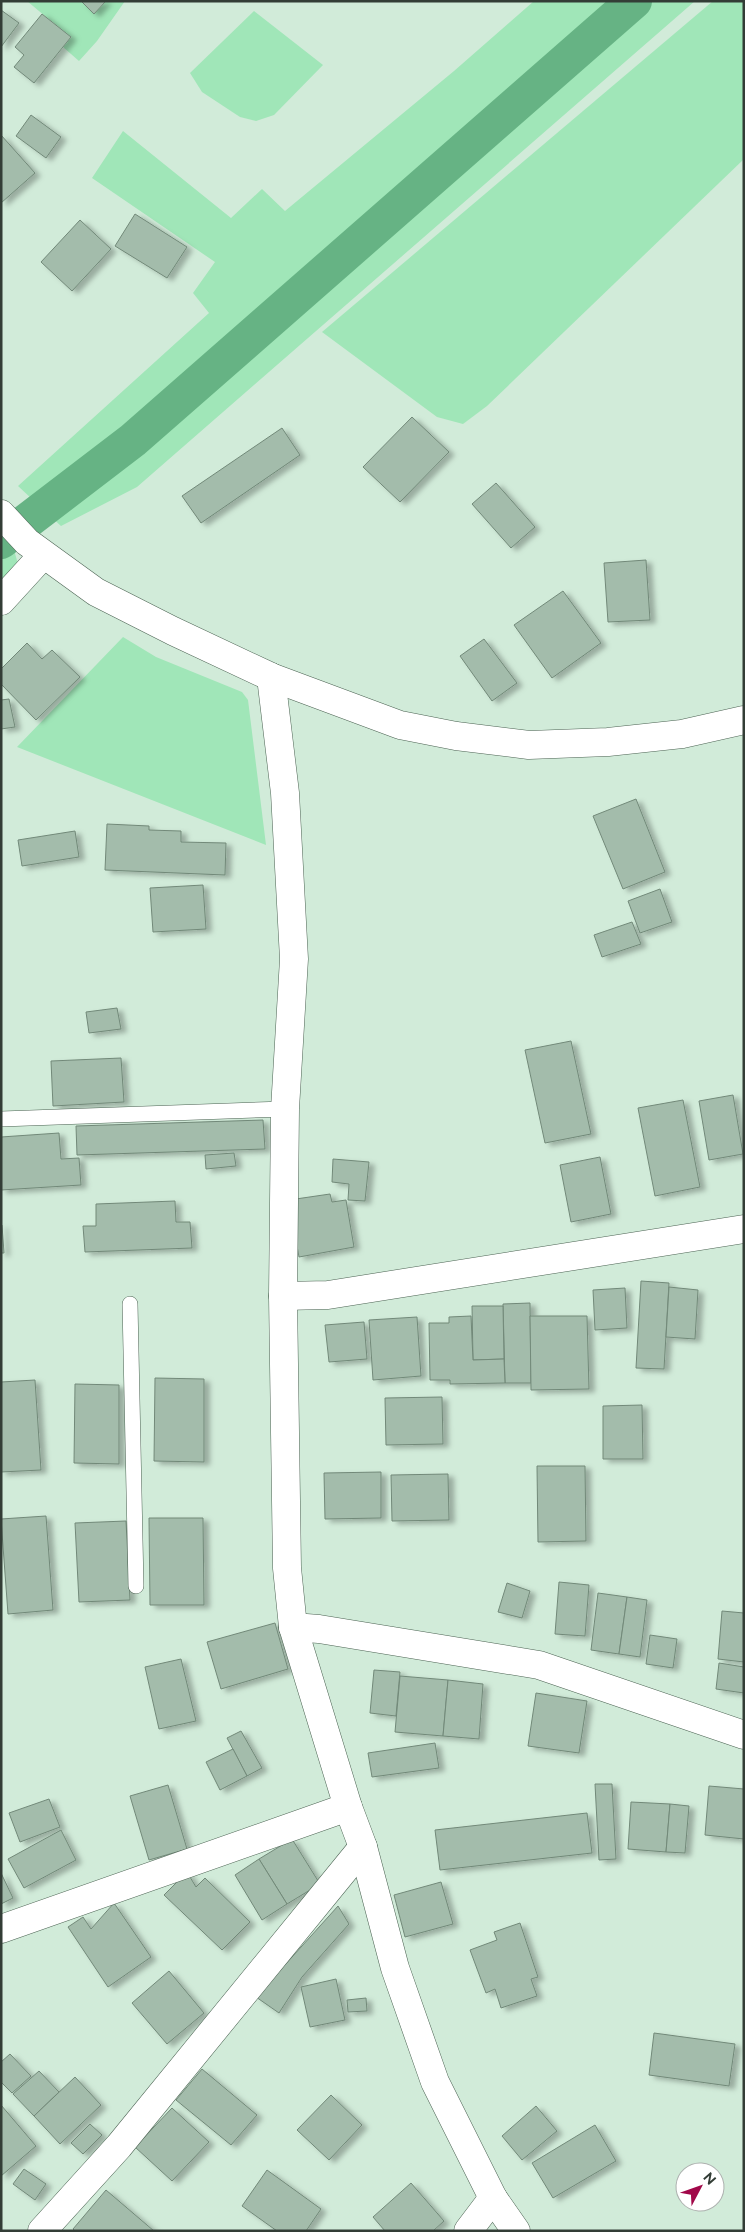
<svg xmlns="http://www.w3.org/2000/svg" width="745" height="2232" font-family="Raleway,sans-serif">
<defs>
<filter id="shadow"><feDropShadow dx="5.5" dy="3" stdDeviation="2.5" flood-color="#0004"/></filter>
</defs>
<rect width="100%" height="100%" fill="#d1ebd9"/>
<g fill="#a0e6b8">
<polygon points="27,1 125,1 97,41 79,61 63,47 70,37"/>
<polygon points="534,1 695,1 137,487 61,526 18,486 209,313 193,293 215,262 92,178 123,131 231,218 262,189 285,211 454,71"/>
<polygon points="713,1 744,1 744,159 487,406 463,424 437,417 322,332"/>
<polygon points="254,11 323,65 274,115 256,121 240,117 202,92 190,73"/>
<polygon points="14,550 18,564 1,589 1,560"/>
<polygon points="123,637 156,657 242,692 248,700 266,845 17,747"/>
</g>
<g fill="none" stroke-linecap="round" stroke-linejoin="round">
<polyline stroke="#66b384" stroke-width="36" points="1,541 133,440 634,1"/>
</g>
<g fill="#a3bcab" stroke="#728979" filter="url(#shadow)">
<polygon points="81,1 106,1 94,14"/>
<polygon points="1,10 19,23 1,47"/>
<polygon points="42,14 71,37 34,83 14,67 24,55 15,47"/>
<polygon points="31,115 61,137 46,158 16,136"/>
<polygon points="1,135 35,173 1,203"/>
<polygon points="135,214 187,247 167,278 115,246"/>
<polygon points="80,220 111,249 72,291 41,262"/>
<polygon points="412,417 449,452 400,502 363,467"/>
<polygon points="282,428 300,455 201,523 182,496"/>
<polygon points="496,483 535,527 511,548 472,504"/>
<polygon points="646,560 650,620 608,622 604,563"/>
<polygon points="563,591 601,643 552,678 514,625"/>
<polygon points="484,639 517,683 492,701 460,656"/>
<polygon points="27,643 42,659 52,650 80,677 36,720 1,684 1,669"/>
<polygon points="9,699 15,727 1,729 1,700"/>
<polygon points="636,799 665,872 623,889 593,816"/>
<polygon points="107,824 149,826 149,830 181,831 181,842 226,843 225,875 105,870"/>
<polygon points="75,831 79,857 22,866 18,840"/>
<polygon points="203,885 206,929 153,932 150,888"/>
<polygon points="660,889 672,922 640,933 628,901"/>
<polygon points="632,922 641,944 602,957 594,935"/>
<polygon points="117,1008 121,1029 89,1033 86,1012"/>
<polygon points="571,1041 591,1134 545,1143 525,1050"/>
<polygon points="121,1058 124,1102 53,1106 51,1061"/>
<polygon points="733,1095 743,1154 709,1160 699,1101"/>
<polygon points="683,1100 700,1187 655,1196 638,1108"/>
<polygon points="263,1120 265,1149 77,1155 76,1126"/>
<polygon points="59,1133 61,1159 79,1158 81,1185 1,1190 1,1137"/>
<polygon points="234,1153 236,1166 206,1169 205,1155"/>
<polygon points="600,1157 611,1214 571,1222 560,1165"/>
<polygon points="333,1159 369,1162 365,1201 348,1200 349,1184 332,1182"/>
<polygon points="330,1194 332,1202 346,1200 354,1247 299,1257 289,1200"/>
<polygon points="175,1201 176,1222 190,1222 192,1248 85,1252 83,1226 96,1226 96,1204"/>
<polygon points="1,1225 2,1225 4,1253 1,1253"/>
<polygon points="641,1281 669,1283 664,1369 636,1368"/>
<polygon points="669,1287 698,1290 695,1339 666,1337"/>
<polygon points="625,1288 627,1328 595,1330 593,1290"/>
<polygon points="530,1303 531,1383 505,1383 503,1304"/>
<polygon points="472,1306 503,1306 504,1359 473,1360"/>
<polygon points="471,1316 473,1360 504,1359 505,1383 450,1384 450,1380 430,1380 429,1323 449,1323 449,1317"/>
<polygon points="530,1316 587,1316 589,1389 531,1390"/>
<polygon points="417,1317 421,1376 373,1380 369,1320"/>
<polygon points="364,1322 367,1359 329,1362 325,1325"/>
<polygon points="155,1378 204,1379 204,1462 154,1461"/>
<polygon points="35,1380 41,1470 1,1472 1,1382"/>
<polygon points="75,1384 119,1385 119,1464 74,1463"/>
<polygon points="442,1397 443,1444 386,1445 385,1398"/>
<polygon points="642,1405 643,1459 603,1459 603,1406"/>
<polygon points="537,1466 585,1466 586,1541 538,1542"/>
<polygon points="381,1472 381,1518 325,1519 324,1473"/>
<polygon points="448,1474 449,1520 392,1521 391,1475"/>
<polygon points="46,1516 53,1610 8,1614 1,1519"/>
<polygon points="149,1518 203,1518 204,1605 150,1605"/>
<polygon points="126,1521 130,1600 79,1602 75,1523"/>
<polygon points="559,1582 589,1585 585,1636 555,1634"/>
<polygon points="507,1583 530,1591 522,1618 498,1612"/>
<polygon points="598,1593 627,1597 619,1654 591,1650"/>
<polygon points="627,1597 647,1600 640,1657 619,1654"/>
<polygon points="722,1611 744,1613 744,1662 718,1659"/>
<polygon points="275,1623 288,1669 221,1689 207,1642"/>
<polygon points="650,1635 677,1639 673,1668 646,1664"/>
<polygon points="181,1659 196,1721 159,1729 145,1667"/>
<polygon points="719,1663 744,1667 744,1693 716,1689"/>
<polygon points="374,1670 400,1672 396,1716 370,1713"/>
<polygon points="400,1676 448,1680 443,1736 395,1732"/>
<polygon points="448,1680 483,1684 479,1739 443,1736"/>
<polygon points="536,1693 587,1701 579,1753 528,1746"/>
<polygon points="241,1731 262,1768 247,1776 227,1738"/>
<polygon points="435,1743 439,1768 372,1777 368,1753"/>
<polygon points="233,1749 247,1776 220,1790 206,1762"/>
<polygon points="595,1784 612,1784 616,1859 599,1860"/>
<polygon points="168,1785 187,1849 149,1860 130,1796"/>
<polygon points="709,1786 744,1789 744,1839 705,1835"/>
<polygon points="49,1799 60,1827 20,1842 9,1813"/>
<polygon points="631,1802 670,1804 666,1852 628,1849"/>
<polygon points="670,1804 689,1806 685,1853 666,1852"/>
<polygon points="587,1813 592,1853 440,1870 435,1830"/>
<polygon points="61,1830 76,1860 24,1888 8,1859"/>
<polygon points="292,1839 320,1884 287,1904 259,1859"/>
<polygon points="259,1859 287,1904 262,1920 235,1875"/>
<polygon points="187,1872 196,1887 205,1878 250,1922 222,1950 164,1895"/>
<polygon points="1,1873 13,1898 1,1904"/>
<polygon points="441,1882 453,1924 405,1937 394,1895"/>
<polygon points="114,1903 151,1957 108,1987 68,1927 83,1917 91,1929"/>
<polygon points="338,1906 349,1924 302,1977 279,2013 256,1997"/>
<polygon points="520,1923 538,1977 531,1979 537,1996 501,2008 495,1989 486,1993 470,1950 497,1940 494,1932"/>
<polygon points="169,1971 204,2013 167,2044 132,2003"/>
<polygon points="336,1979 345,2020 310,2027 301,1987"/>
<polygon points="366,1998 367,2011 348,2012 347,2000"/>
<polygon points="654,2033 735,2044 729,2086 649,2075"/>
<polygon points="10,2054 31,2076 12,2093 1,2082 1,2062"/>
<polygon points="202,2069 257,2115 231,2145 176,2100"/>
<polygon points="39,2071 59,2092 34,2116 13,2094"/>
<polygon points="75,2077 101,2105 60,2144 34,2116"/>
<polygon points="331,2095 362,2125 329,2160 297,2130"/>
<polygon points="1,2105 36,2146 1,2176"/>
<polygon points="536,2106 557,2131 522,2160 502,2136"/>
<polygon points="172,2108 209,2142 172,2181 135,2147"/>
<polygon points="90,2124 102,2135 83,2154 71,2143"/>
<polygon points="595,2125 616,2161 553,2198 532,2163"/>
<polygon points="24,2169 46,2184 35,2200 13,2184"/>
<polygon points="267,2170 321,2209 306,2231 277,2231 242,2206"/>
<polygon points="411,2183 444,2221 433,2231 385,2231 373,2217"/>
<polygon points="106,2190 154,2231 75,2231 73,2229"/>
</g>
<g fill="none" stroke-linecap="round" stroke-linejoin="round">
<g stroke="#4c6353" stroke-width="16">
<g id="service">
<polyline points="1,1119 285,1109"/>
<polyline points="130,1304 136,1586"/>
</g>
</g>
<g stroke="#4c6353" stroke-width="29">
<g id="minor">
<polyline points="1,601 43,555"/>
<polyline points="271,677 285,793 294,959 285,1109 283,1296 287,1568 293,1627 348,1807 363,1847 395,1968 435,2082 493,2198 516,2231"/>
<polyline points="283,1296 328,1295 744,1229"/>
<polyline points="293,1627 319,1629 539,1665 744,1735"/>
<polyline points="1,1929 348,1807"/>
<polyline points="42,2231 119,2146 363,1847"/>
<polyline points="468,2231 493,2198"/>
</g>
</g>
<g stroke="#4c6353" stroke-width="29">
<polyline id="secondary" points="1,514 27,542 96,592 173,631 271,677 400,725 456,736 529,745 608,742 682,734 744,720"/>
</g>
<use href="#service" stroke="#fff" stroke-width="15"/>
<use href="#minor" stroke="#fff" stroke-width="28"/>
<use href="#secondary" stroke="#fff" stroke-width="28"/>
</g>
<rect width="745" height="2232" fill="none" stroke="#333d36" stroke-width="5"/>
<g transform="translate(700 2187) rotate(49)"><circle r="24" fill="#ffffff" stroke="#adb1af"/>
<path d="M0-4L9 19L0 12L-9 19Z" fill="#a10849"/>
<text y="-8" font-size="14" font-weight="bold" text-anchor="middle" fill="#333d36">N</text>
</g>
</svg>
